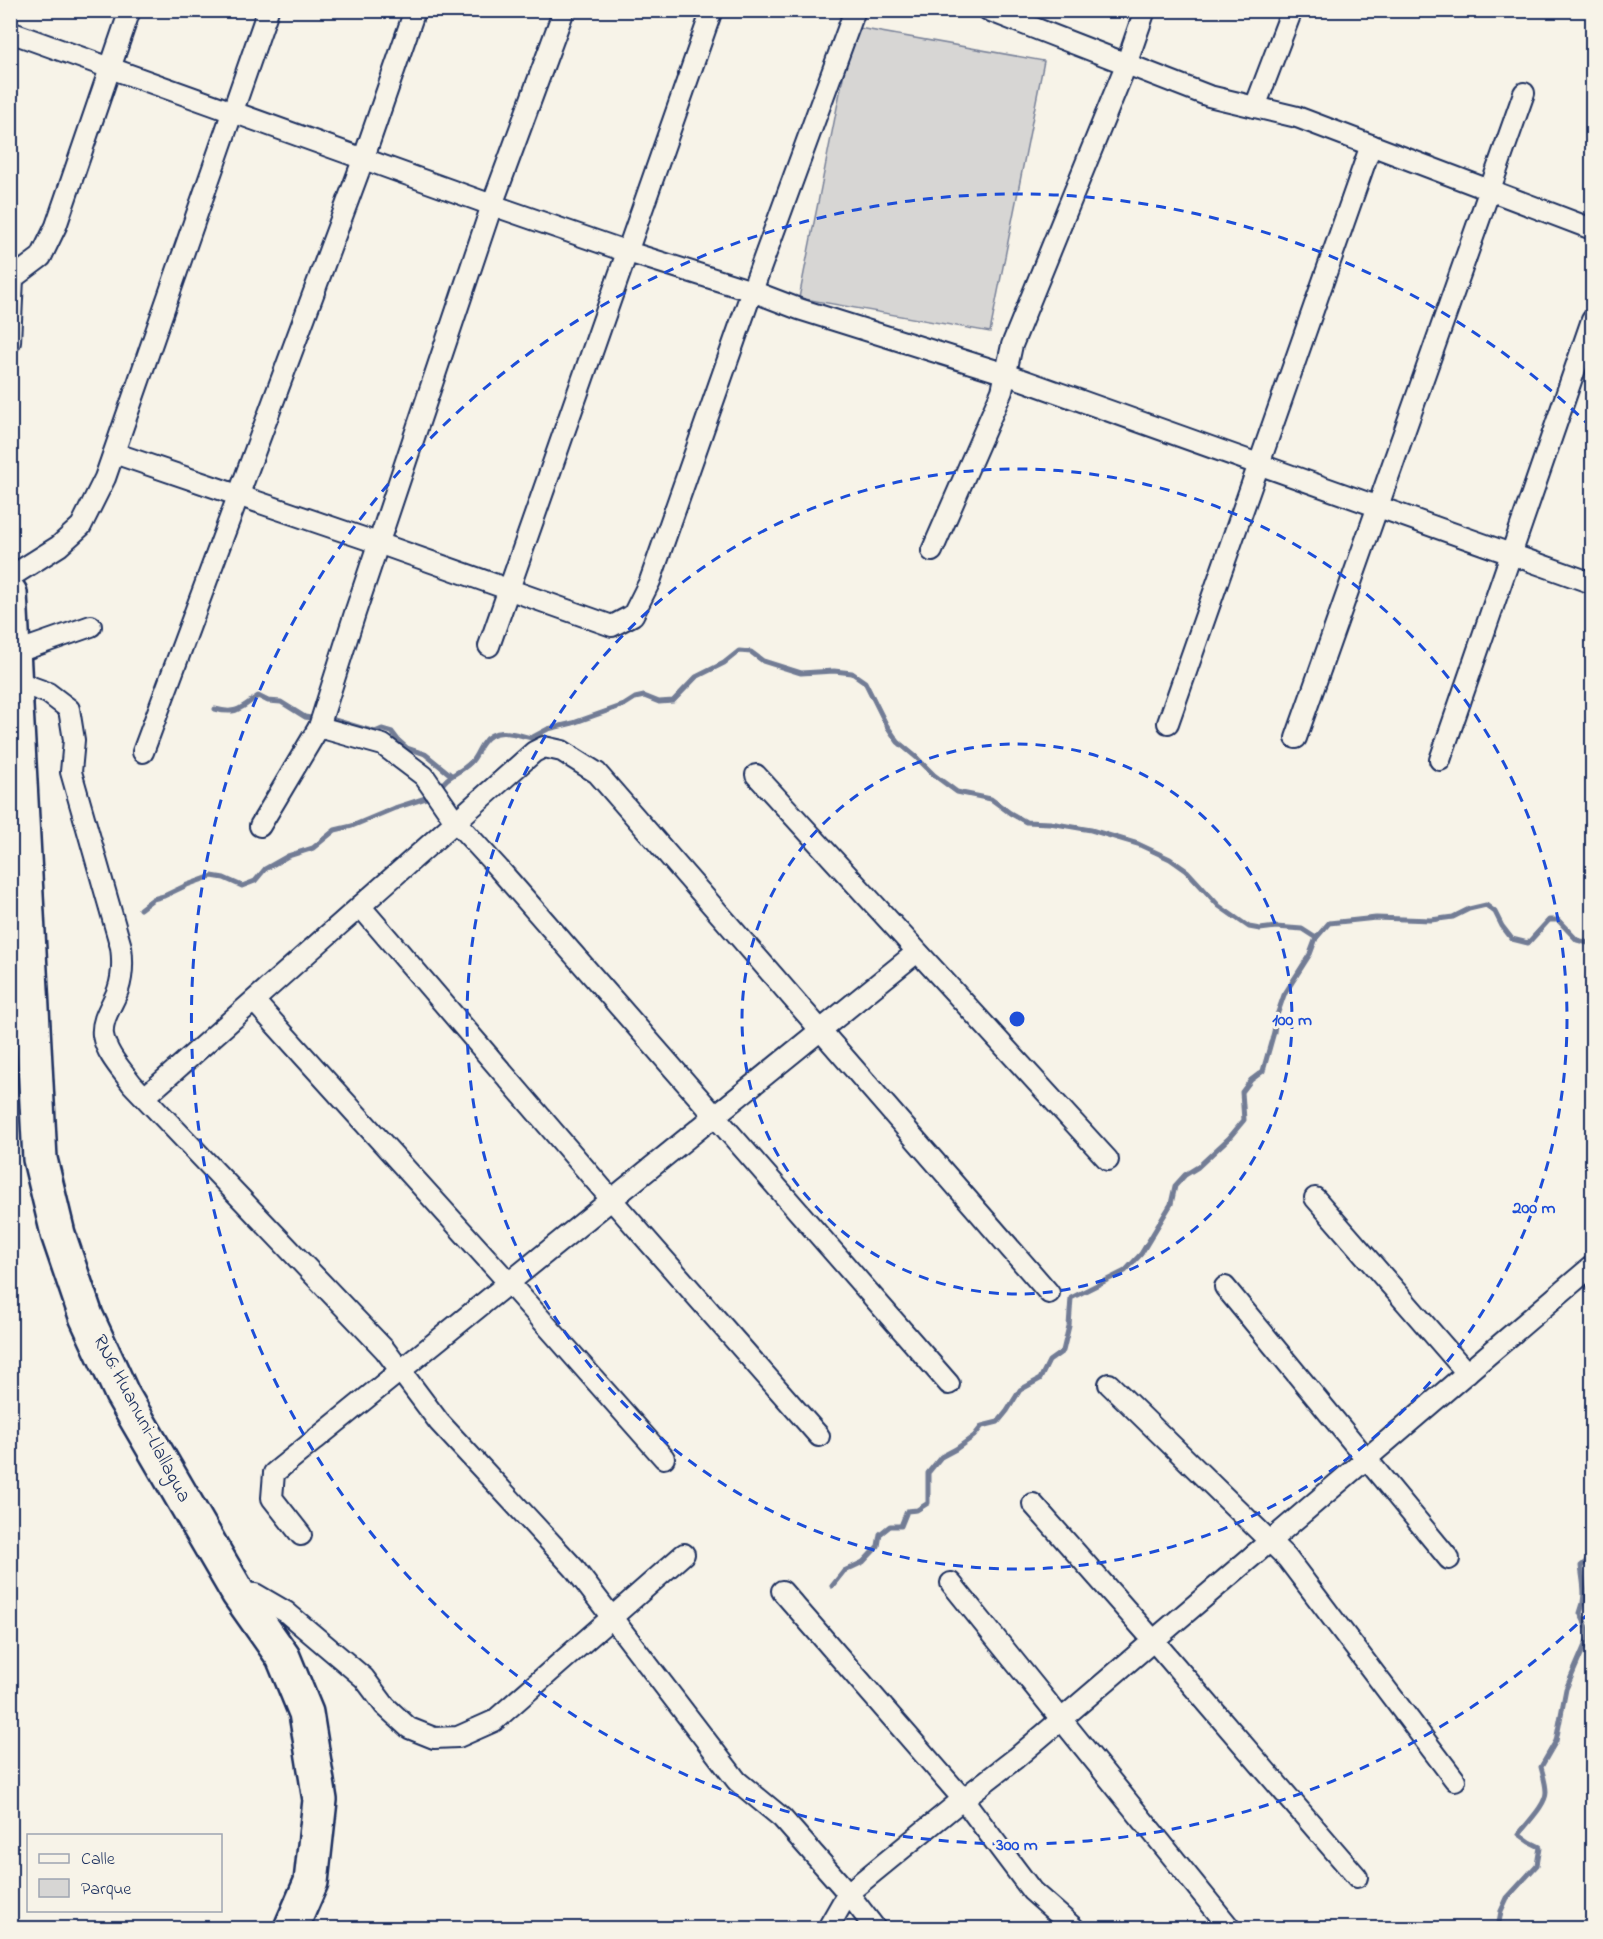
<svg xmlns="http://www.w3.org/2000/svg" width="1603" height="1939" font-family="'Indie Flower',sans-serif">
<rect width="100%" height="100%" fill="#f7f3e8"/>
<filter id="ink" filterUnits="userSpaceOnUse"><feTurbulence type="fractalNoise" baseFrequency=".0167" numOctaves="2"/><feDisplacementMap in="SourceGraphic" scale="12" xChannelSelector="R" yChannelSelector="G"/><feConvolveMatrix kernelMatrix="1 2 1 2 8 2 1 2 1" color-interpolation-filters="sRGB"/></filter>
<g filter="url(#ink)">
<polygon fill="#d7d6d4" stroke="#798299" stroke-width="1.5" points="853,27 1044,61 990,332 799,298"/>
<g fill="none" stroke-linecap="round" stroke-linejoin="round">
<g stroke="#727c95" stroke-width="5">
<path d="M 215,709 C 237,715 241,708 258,696 L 268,701 L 281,702 L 305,717 L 316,719"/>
<polyline points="326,719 331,719 375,732 382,729 392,732 398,740 407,748 425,754 451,775"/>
<path d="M 439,790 C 446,775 459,774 470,763 C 476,758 478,749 483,743 C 494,726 515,734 531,738 L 548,729 L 573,723 L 624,705 L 635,698 L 644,696 L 659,702 L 673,701 L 696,677 L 724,663 L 739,651 L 751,652 L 763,661 L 801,673 L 834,671 L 852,673 L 865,682 L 887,726 L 898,742 L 916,757 L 934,775 L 957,792 L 991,799 L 1010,813 L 1026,822 L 1050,823 L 1091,830 L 1138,844 L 1170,859 L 1187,871 L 1219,906 L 1249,927 L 1260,929 L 1276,927 L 1302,929 L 1316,938"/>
<polyline points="140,909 153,899 164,896 187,885 212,876 224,878 242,886 255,881 265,869 288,856 313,848 335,830 352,826 395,808 432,796"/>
<polyline points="832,1586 844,1571 863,1562 878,1546 880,1534 890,1526 901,1526 907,1511 917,1510 928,1503 928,1473 941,1457 956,1449 974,1436 982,1426 998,1422 1007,1411 1020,1390 1040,1379 1049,1361 1063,1351 1069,1326 1071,1298 1125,1271 1141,1254 1171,1204 1175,1186 1185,1175 1198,1167 1229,1138 1244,1120 1242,1092 1251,1080 1263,1071 1274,1032 1276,1018 1284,995 1310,954 1316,938 1329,923 1376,918 1431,920 1453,917 1469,909 1486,905 1495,912 1502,926 1512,939 1528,943 1549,920 1558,920 1577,940 1592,944"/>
<path d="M 1498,1928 L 1501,1911 L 1507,1898 L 1537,1865 L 1540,1847 L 1530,1842 L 1519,1834 C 1527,1823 1546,1805 1546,1792 C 1546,1784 1543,1775 1541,1767 L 1556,1741 L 1566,1689 L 1588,1638 L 1588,1629 L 1580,1613 C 1587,1596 1583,1584 1581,1566 L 1592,1557"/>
</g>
<g stroke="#1b2f5e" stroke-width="24">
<g id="minor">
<polyline points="988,10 1209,96 1297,117 1592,229"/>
<polyline points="10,32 492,205 628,252 752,291 799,309 1003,373 1592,583"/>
<polyline points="1255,107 1292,10"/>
<polyline points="10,273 13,278 10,342"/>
<polyline points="13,278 41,257 56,226 130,10"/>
<polyline points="114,453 378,543 612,626 633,615 650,581 752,291 855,10"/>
<polyline points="932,551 1002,391 1012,345 1126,65 1145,10"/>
<polyline points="10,577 59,546 81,526 105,478 268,10"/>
<polyline points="489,646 712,10"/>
<polyline points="14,653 91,626"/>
<path d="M 15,681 L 48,693 L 69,709 L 74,740 L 71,772 L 121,947 C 123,962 123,975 118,990 C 113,1004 101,1019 103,1035 C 106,1053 121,1069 132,1084 L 385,1350 L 439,1422 L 574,1568 L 737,1781 L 782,1818 L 848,1893 L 875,1928"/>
<polyline points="1168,723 1371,145"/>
<polyline points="319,727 383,745 424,776 456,822 499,869 949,1384"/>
<polyline points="1296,738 1524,93"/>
<polyline points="143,752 363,160 415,10"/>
<polyline points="1440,760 1592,320"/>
<polyline points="756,775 1108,1160"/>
<polyline points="260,826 319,727 355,613 492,205 564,10"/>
<polyline points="360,906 611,1199 819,1436"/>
<polyline points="254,1001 509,1283 664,1458"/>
<polyline points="145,1097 534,752 544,747 562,751 597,773 1049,1293"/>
<polyline points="1315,1198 1467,1373"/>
<polyline points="1225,1287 1449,1559"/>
<polyline points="1109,1384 1287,1558 1455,1780"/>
<polyline points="1033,1504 1153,1640 1357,1877"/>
<polyline points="301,1535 272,1498 274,1473 917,952"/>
<polyline points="951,1583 1230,1928"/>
<polyline points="782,1591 963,1799 1032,1891 1074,1928"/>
<polyline points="238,1593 255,1594 286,1612 364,1678 385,1706 409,1728 434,1738 458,1737 494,1721 684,1554"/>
<polyline points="828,1928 848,1893 963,1799 1016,1758 1592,1266"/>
</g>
</g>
<g stroke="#1b2f5e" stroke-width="38">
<polyline id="trunk" points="10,593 40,1159 58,1234 86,1316 122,1394 238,1593 283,1657 306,1713 320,1800 311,1882 291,1928"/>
</g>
<use href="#minor" stroke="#f7f3e8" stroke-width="20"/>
<use href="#trunk" stroke="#f7f3e8" stroke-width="33"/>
</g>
</g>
<g fill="none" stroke="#1d4ed8" stroke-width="3" stroke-dasharray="10 8">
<circle cx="1017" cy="1019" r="275"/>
<circle cx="1017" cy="1019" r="550"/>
<path d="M1590 1612A825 825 0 1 1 1590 426"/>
</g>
<g text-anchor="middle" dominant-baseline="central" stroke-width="6" stroke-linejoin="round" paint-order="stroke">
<g font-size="20" fill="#1b2f5e" stroke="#f7f3e8">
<text transform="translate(141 1419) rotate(62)">RN6: Huanuni-Llallagua</text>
</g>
</g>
<circle cx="1017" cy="1019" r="9" fill="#1d4ed8" stroke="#f7f3e8" stroke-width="3"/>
<g font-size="18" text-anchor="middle" font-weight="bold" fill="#1d4ed8" stroke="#f7f3e8" stroke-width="6" stroke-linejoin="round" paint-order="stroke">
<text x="1292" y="1025">100 m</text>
<text x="1534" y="1213">200 m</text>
<text x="1017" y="1850">300 m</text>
</g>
<rect width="1603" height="1939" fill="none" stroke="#f7f3e8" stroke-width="36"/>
<rect x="18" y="18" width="1567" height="1903" fill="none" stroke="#1b2f5e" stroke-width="2" filter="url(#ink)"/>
<rect x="27" y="1834" width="195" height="78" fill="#f7f3e8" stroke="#9fa5b1" stroke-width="1.5"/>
<rect x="39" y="1854" width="30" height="9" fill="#f7f3e8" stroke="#9fa5b1" stroke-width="1.5"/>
<text x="81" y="1864" font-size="18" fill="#1b2f5e">Calle</text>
<rect x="39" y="1879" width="30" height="18" fill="#d7d6d4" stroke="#9fa5b1" stroke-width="1.5"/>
<text x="81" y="1894" font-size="18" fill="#1b2f5e">Parque</text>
</svg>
